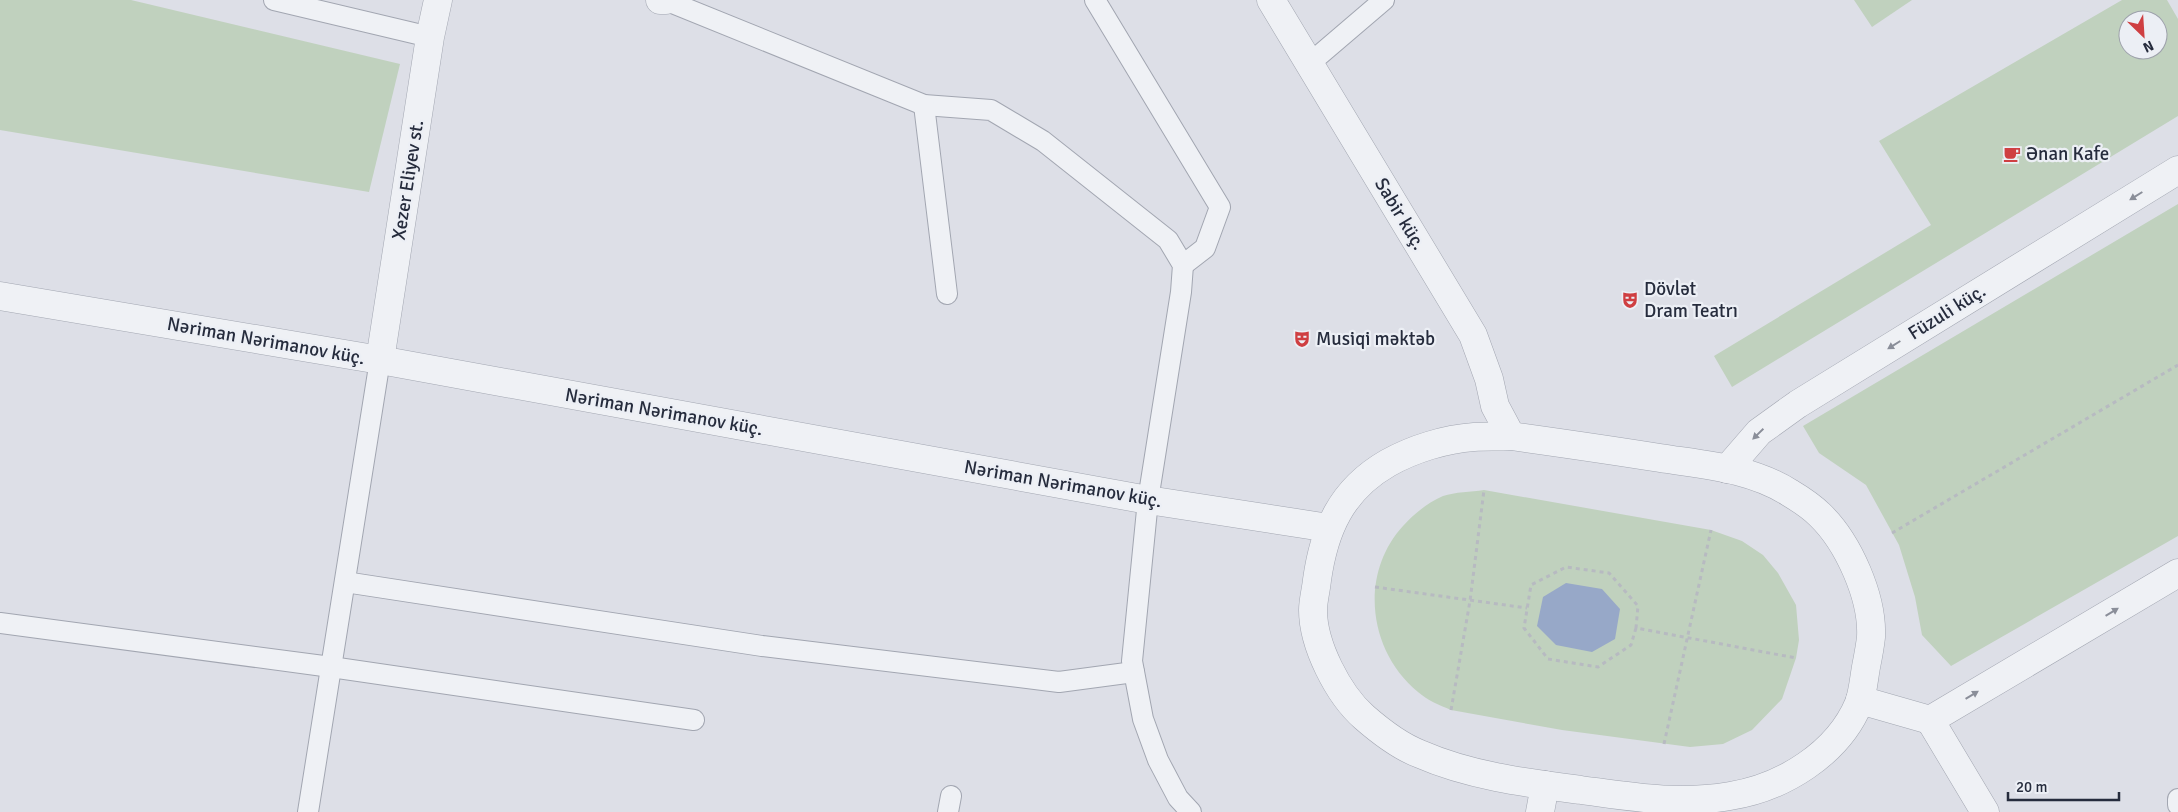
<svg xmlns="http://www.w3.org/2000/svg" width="2178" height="812" font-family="Signika,sans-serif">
<rect width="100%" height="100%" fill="#dddfe7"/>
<g fill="#c0d1be" fill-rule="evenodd">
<polygon points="0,0 131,0 400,64 369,192 0,130"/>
<polygon points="1854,0 1912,0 1872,27"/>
<path d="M 2122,0 L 2167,0 L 2178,19 L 2178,116 L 1732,387 L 1714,356 L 1931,225 L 1879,141 ZM 2128,20 L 2158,20 L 2158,50 L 2128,50 Z"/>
<polygon points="2178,204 2178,536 1951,666 1922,635 1915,597 1899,545 1866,485 1819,453 1803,426"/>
<path d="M 1484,490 L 1711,530 L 1742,541 L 1763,555 L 1778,573 L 1796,605 L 1799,640 L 1796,658 L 1782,699 L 1752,730 L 1723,744 L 1690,747 L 1562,730 L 1451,710 C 1439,705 1427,700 1418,692 C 1368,651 1359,574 1403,526 C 1414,514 1427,503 1443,496 C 1455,492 1471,492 1484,490 Z"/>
</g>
<polygon fill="#97a8c8" points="1566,583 1602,589 1620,609 1615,639 1592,652 1556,645 1537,626 1543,597"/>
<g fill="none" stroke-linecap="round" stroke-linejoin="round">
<g stroke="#a2a6b1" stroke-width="22">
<g id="service">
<polyline points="274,0 430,37"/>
<polyline points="665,0 924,105 991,110 1043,141 1168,240 1183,265 1181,292 1148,500 1132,661 1143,719 1158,760 1178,798 1191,812"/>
<polyline points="1095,0 1220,207 1205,248 1183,265"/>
<polyline points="1309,64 1384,0"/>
<polyline points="924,105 947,294"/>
<polyline points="345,582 762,646 1059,682 1134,672"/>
<polyline points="0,623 331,667 694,720"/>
<polyline points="2178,799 2178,805"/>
<polyline points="308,812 380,360"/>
<polyline points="948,812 951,796"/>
</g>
</g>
<g stroke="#a2a6b1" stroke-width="29">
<g id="minor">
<polyline points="660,0 666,0"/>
<polyline points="1271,0 1473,335 1489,379 1495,406 1511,436"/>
<polyline points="380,360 430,37 438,0"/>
<polyline points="1930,720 1985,812"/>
</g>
</g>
<g stroke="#a2a6b1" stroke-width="29">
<g id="tertiary">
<polyline points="0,296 380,360 1148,500 1329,528"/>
<path d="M 1511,436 C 1561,443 1610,450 1660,458 C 1704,465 1751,468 1790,493 C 1800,499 1811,506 1820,515 C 1848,542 1873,597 1871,637 C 1870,647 1868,657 1866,667 C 1864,678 1863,692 1859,703 C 1838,754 1782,788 1730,796 C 1677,805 1633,797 1581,790 C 1527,783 1470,776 1420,754 C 1399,746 1380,731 1364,717 C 1338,694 1313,645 1313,610 C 1313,601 1316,590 1317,580 C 1324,530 1341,490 1388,463 C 1413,449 1445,439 1474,437 C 1486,436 1499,437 1511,436 Z"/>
<polyline points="1727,469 1759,432 1798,404 2178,170"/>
<polyline points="1860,700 1930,720 2178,573"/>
<polyline points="1540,812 1545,785"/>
</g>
</g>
<g stroke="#b7bac1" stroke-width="3" stroke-dasharray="4 4" stroke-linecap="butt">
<polyline points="1892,533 2178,365"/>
<polyline points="1375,587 1527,608"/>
<polyline points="1636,628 1631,645 1598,667 1548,659 1524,628 1531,585 1566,567 1609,573 1638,606 1636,628 1796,658"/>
<polyline points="1451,710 1470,601 1484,490"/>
<polyline points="1664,744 1711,530"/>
</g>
<use href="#service" stroke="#eff1f5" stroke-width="20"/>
<use href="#minor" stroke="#eff1f5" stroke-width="28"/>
<use href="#tertiary" stroke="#eff1f5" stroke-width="28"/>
</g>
<defs><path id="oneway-solid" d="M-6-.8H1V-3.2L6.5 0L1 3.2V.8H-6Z" transform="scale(1.25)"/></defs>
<g fill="#8a8e99">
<use href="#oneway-solid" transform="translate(2136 196) rotate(148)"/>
<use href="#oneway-solid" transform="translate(1894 345) rotate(148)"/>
<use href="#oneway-solid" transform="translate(1758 434) rotate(136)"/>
<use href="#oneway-solid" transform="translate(2112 612) rotate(-31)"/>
<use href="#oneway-solid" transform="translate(1972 695) rotate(-31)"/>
</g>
<defs>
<g id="cafe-bare" transform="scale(1.35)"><path d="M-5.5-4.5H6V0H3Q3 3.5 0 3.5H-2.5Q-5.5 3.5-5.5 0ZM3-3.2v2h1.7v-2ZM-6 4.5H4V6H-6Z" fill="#cf3f42" stroke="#eceff5" stroke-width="2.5" paint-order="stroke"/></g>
<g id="theatre-bare" transform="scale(1.35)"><path d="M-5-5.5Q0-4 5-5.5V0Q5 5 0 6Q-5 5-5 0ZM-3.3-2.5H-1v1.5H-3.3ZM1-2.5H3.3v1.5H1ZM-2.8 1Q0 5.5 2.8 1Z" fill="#cf3f42" stroke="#eceff5" stroke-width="2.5" paint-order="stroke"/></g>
</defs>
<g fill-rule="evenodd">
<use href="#cafe-bare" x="2012" y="154"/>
<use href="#theatre-bare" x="1630" y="300"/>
<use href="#theatre-bare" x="1302" y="339"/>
</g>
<g text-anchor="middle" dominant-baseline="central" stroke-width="4.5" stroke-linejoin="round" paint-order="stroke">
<g font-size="19" fill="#262c3d" stroke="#eceff5" text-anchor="start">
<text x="2026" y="154">Ənan Kafe</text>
<text x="1644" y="289">Dövlət<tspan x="1644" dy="22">Dram Teatrı</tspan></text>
<text x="1316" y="339">Musiqi məktəb</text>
</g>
<g font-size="19" fill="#262c3d" stroke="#eceff5">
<text transform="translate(408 180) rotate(-81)">Xezer Eliyev st.</text>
<text transform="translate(1400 214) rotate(59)">Sabir küç.</text>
<text transform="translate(1947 312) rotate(-32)">Füzuli küç.</text>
<text transform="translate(266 341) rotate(10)">Nəriman Nərimanov küç.</text>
<text transform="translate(664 412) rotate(10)">Nəriman Nərimanov küç.</text>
<text transform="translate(1063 484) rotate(10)">Nəriman Nərimanov küç.</text>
</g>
</g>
<g transform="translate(2143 35) rotate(155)"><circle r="24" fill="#eceff5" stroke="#9da1ab"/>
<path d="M0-4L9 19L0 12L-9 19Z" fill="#cf3f42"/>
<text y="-8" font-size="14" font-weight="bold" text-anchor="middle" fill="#262c3d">N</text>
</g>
<path d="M2008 792v8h111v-8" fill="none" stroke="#262c3d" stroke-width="2.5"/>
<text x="2016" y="792" font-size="15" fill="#262c3d" stroke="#eceff5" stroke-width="4" paint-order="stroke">20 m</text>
</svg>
